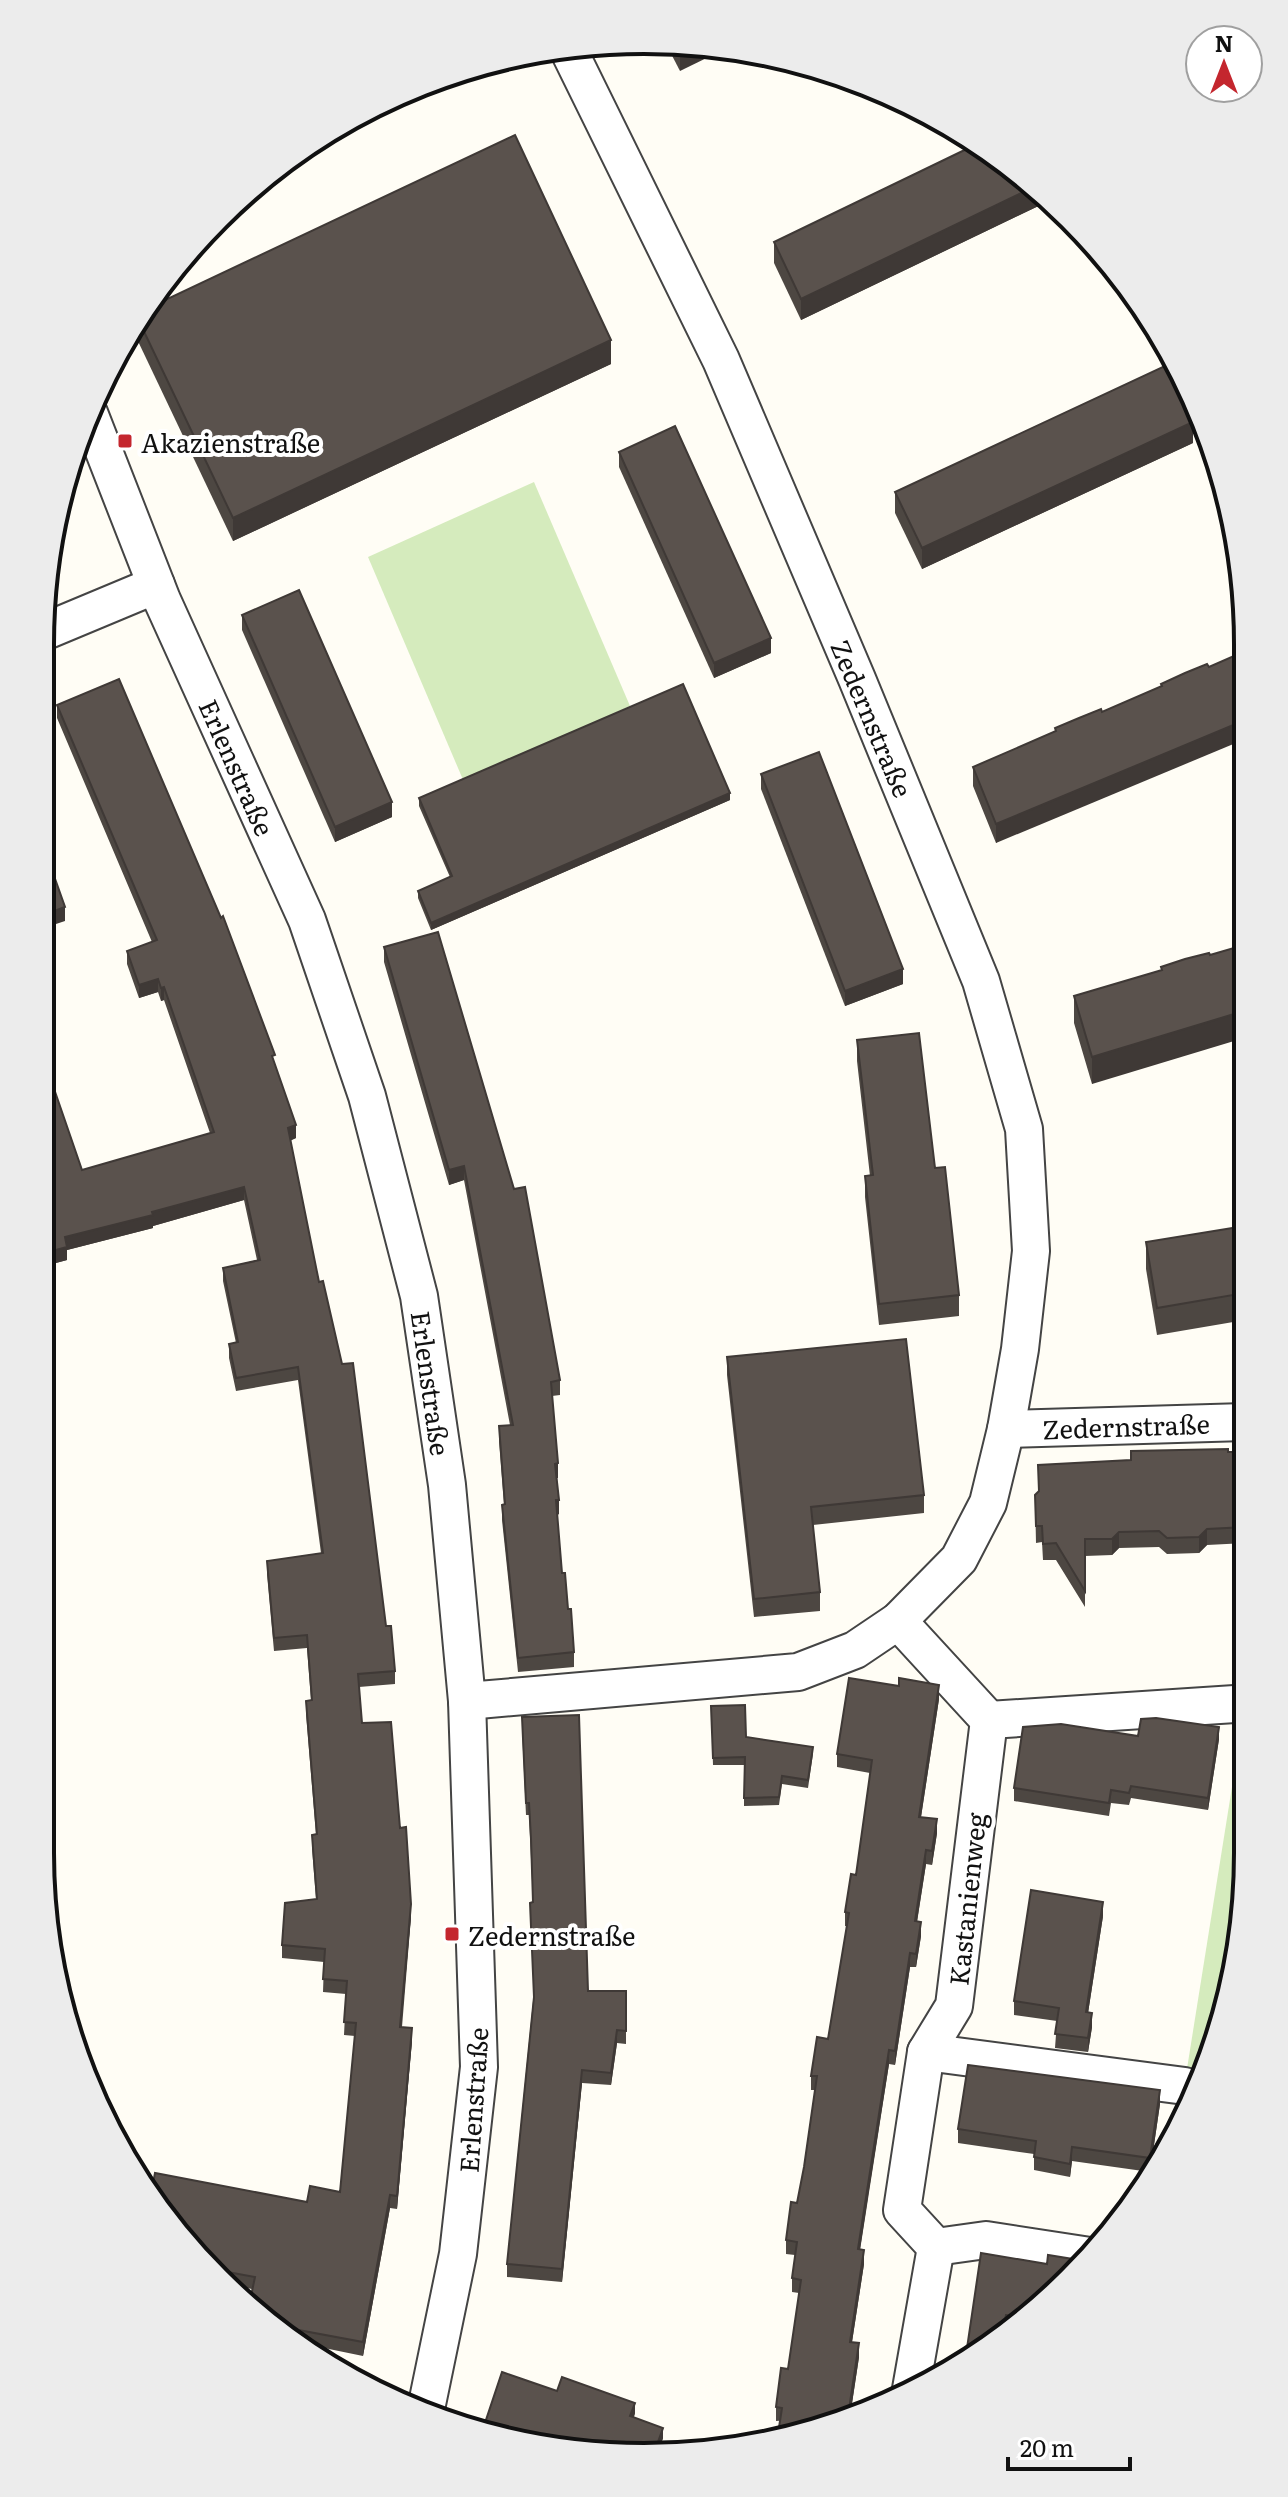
<svg xmlns="http://www.w3.org/2000/svg" width="1288" height="2497" font-family="Literata,serif">
<rect width="100%" height="100%" fill="#fffdf5"/>
<g fill="#d5ebbd">
<polygon points="534,482 630,706 464,782 368,557"/>
<polygon points="1243,1718 1246,1720 1247,1892 1227,2010 1216,2041 1186,2075"/>
</g>
<g fill="none" stroke-linecap="round" stroke-linejoin="round">
<g stroke="#444" stroke-width="40">
<g id="minor">
<polyline points="89,413 162,600 307,920 367,1096 419,1296 447,1485 467,1701 479,2067 458,2254 426,2409"/>
<polyline points="41,633 156,585"/>
<polyline points="1006,1429 1245,1422"/>
<polyline points="898,1621 989,1720 954,2006 926,2052 902,2210 936,2247 911,2389"/>
<polyline points="467,1701 798,1672 855,1650 898,1621 959,1559 988,1503 1006,1429 1020,1349 1031,1251 1024,1129 981,981 857,679 721,360 566,45"/>
<polyline points="989,1720 1235,1704"/>
<polyline points="926,2052 1185,2086"/>
<polyline points="936,2247 986,2240 1090,2256"/>
</g>
</g>
<use href="#minor" stroke="#fff" stroke-width="36"/>
</g>
<g fill="#4d4742">
<polygon points="684,41 680,71 665,42"/>
<polygon points="1042,190 1051,200 801,320 774,263 774,242"/>
<polygon points="144,310 611,364 233,541 136,337 136,323"/>
<polygon points="1193,443 922,569 895,513 895,492"/>
<polygon points="619,452 771,653 714,678 619,467"/>
<polygon points="242,615 392,817 335,842 242,630"/>
<polygon points="1185,673 996,843 973,786 973,767 1055,732 1055,728 1102,712 1161,687 1161,684"/>
<polygon points="57,705 275,1066 296,1138 290,1141 395,1671 395,1684 359,1687 362,1723 400,1828 411,1917 402,2027 412,2041 397,2209 390,2208 363,2356 295,2342 250,2301 252,2289 235,2286 165,2221 307,2202 340,2192 355,2036 344,2035 346,1994 323,1992 324,1962 282,1958 282,1945 316,1899 312,1848 312,1835 316,1835 306,1714 306,1701 311,1700 307,1648 274,1651 267,1574 267,1561 321,1553 298,1380 236,1391 229,1358 229,1344 236,1343 223,1281 223,1268 257,1260 244,1200 153,1226 153,1228 67,1250 67,1260 41,1267 41,1051 82,1170 210,1133 164,1000 161,1001 158,992 139,998 127,964 127,951 152,942 57,718"/>
<polygon points="761,774 903,984 845,1006 761,789"/>
<polygon points="419,798 730,800 431,930 418,898 418,891 450,877 419,806"/>
<polygon points="384,947 560,1380 560,1395 552,1396 558,1478 557,1478 559,1514 557,1515 562,1573 574,1652 574,1667 518,1672 502,1520 502,1505 504,1505 499,1441 499,1426 510,1425 464,1180 449,1185 384,962"/>
<polygon points="1185,959 1092,1084 1074,1023 1074,996 1161,970 1161,967"/>
<polygon points="857,1040 935,1168 959,1295 959,1316 879,1325 865,1197 865,1176 870,1176 857,1061"/>
<polygon points="1245,1226 1245,1320 1157,1335 1146,1269 1146,1242"/>
<polygon points="727,1357 924,1495 924,1513 813,1525 820,1592 820,1611 754,1617 727,1375"/>
<polygon points="1228,1452 1245,1452 1246,1543 1207,1545 1199,1553 1167,1554 1159,1547 1119,1548 1112,1555 1085,1556 1085,1607 1056,1560 1043,1560 1042,1542 1036,1543 1035,1495 1039,1491 1038,1465 1131,1460"/>
<polygon points="939,1699 921,1817 937,1833 932,1865 926,1864 917,1921 921,1936 916,1967 910,1967 895,2065 889,2064 869,2190 860,2249 864,2264 852,2342 859,2357 850,2416 776,2421 776,2407 788,2369 799,2293 792,2292 792,2278 795,2255 786,2254 786,2240 797,2203 804,2167 815,2090 811,2090 811,2076 828,2039 847,1926 845,1926 845,1912 856,1875 870,1773 837,1767 837,1754"/>
<polygon points="711,1706 746,1737 813,1754 808,1788 782,1784 779,1805 744,1806 744,1765 713,1765"/>
<polygon points="522,1730 588,1991 626,1991 626,2044 617,2043 611,2085 582,2083 562,2282 507,2277 507,2264 533,2001 533,1903 529,1815 526,1815"/>
<polygon points="1138,1736 1219,1739 1208,1810 1131,1798 1129,1805 1111,1803 1109,1816 1014,1801 1014,1788"/>
<polygon points="1103,1916 1088,2013 1092,2027 1088,2052 1055,2048 1057,2021 1014,2015 1014,2001"/>
<polygon points="1160,2104 1150,2172 1072,2161 1070,2177 1034,2170 1034,2154 958,2143 958,2129"/>
<polygon points="1047,2264 1043,2307 966,2355"/>
<polygon points="557,2391 635,2413 634,2417 663,2438 658,2453 496,2437 485,2434 485,2423"/>
</g>
<g fill="#3f3936">
<polygon points="694,43 727,48 680,71 680,50"/>
<polygon points="1036,186 1042,190 1051,200 801,320 801,299"/>
<polygon points="611,340 611,364 233,541 233,518"/>
<polygon points="1193,422 1193,443 922,569 922,548"/>
<polygon points="771,638 771,653 714,678 714,663"/>
<polygon points="1243,721 1243,740 996,843 996,824"/>
<polygon points="730,793 730,800 431,930 431,923"/>
<polygon points="392,802 392,817 335,842 335,827"/>
<polygon points="65,907 65,921 41,929 41,916"/>
<polygon points="903,969 903,984 845,1006 845,991"/>
<polygon points="158,979 158,992 139,998 139,985"/>
<polygon points="164,987 164,1000 161,1001 161,988"/>
<polygon points="1244,1011 1244,1038 1092,1084 1092,1057"/>
<polygon points="296,1125 296,1138 288,1141 288,1128"/>
<polygon points="464,1166 464,1180 449,1185 449,1170"/>
<polygon points="244,1187 244,1200 153,1226 153,1228 67,1250 67,1260 41,1267 41,1254 65,1237"/>
<polygon points="558,1463 558,1478 555,1478 555,1464"/>
<polygon points="556,1500 559,1500 559,1514 556,1515"/>
<polygon points="1207,1529 1207,1545 1199,1553 1199,1537"/>
<polygon points="1119,1532 1119,1548 1112,1555 1112,1539"/>
<polygon points="939,1685 939,1699 919,1830 919,1817"/>
<polygon points="1219,1727 1219,1739 1208,1810 1208,1798"/>
<polygon points="937,1819 937,1833 932,1865 932,1851"/>
<polygon points="926,1850 926,1864 915,1935 915,1921"/>
<polygon points="1103,1902 1103,1916 1086,2026 1086,2012"/>
<polygon points="411,1904 411,1917 400,2040 400,2027"/>
<polygon points="921,1922 921,1936 916,1967 916,1954"/>
<polygon points="910,1953 910,1967 895,2065 895,2051"/>
<polygon points="1092,2013 1092,2027 1088,2052 1088,2038"/>
<polygon points="412,2028 412,2041 397,2209 397,2196"/>
<polygon points="617,2030 617,2043 611,2085 611,2073"/>
<polygon points="889,2050 889,2064 858,2263 858,2249"/>
<polygon points="582,2070 582,2083 562,2282 562,2269"/>
<polygon points="1160,2090 1160,2104 1150,2172 1150,2158"/>
<polygon points="1072,2147 1072,2161 1070,2177 1070,2164"/>
<polygon points="390,2195 390,2208 363,2356 363,2342"/>
<polygon points="864,2250 864,2264 850,2355 850,2342"/>
<polygon points="859,2343 859,2357 850,2417 848,2417"/>
<polygon points="635,2403 635,2413 630,2427 630,2416"/>
<polygon points="663,2428 663,2438 658,2453 654,2453"/>
</g>
<g fill="#5a524d" stroke="#3f3936" stroke-width="2">
<polygon points="684,41 694,43 680,50 676,42"/>
<polygon points="515,135 611,340 233,518 138,319 144,310"/>
<polygon points="975,145 1036,186 801,299 774,242"/>
<polygon points="1167,365 1193,422 922,548 895,492"/>
<polygon points="675,426 771,638 714,663 619,452"/>
<polygon points="299,590 392,802 335,827 242,615"/>
<polygon points="1243,652 1243,721 996,824 973,767 1056,731 1055,728 1079,718 1101,709 1102,712 1162,686 1161,684 1185,673 1207,664 1209,667"/>
<polygon points="119,679 221,918 223,916 275,1055 272,1056 296,1125 288,1128 319,1282 323,1281 342,1364 353,1363 386,1626 391,1626 395,1671 358,1674 362,1723 391,1722 400,1828 406,1827 411,1904 400,2027 412,2028 397,2196 390,2195 363,2342 277,2326 250,2301 255,2277 217,2270 165,2221 151,2194 155,2173 307,2202 310,2186 340,2192 356,2023 344,2022 347,1981 323,1979 325,1949 282,1945 285,1903 317,1899 312,1835 317,1834 306,1701 312,1700 307,1635 274,1638 267,1561 323,1553 298,1367 236,1378 229,1344 238,1342 223,1268 260,1260 244,1187 152,1212 153,1215 65,1237 67,1247 41,1254 41,1051 82,1170 214,1132 164,987 161,988 158,979 139,985 127,951 157,940 57,705"/>
<polygon points="683,684 730,793 431,923 418,891 452,876 419,798"/>
<polygon points="819,752 903,969 845,991 761,774"/>
<polygon points="53,873 65,907 41,916 41,877"/>
<polygon points="438,932 514,1189 525,1187 560,1380 551,1382 558,1463 555,1464 559,1500 556,1500 562,1573 565,1573 568,1609 571,1609 574,1652 518,1658 502,1505 505,1504 499,1426 513,1425 464,1166 449,1170 384,947"/>
<polygon points="1244,945 1244,1011 1092,1057 1074,996 1162,970 1161,967 1185,959 1209,953 1210,955"/>
<polygon points="919,1033 935,1168 945,1167 959,1295 879,1304 865,1176 873,1175 857,1040"/>
<polygon points="1245,1226 1245,1293 1157,1308 1146,1242"/>
<polygon points="906,1339 924,1495 811,1507 820,1592 754,1599 727,1357"/>
<polygon points="1228,1449 1228,1452 1245,1452 1246,1527 1207,1529 1199,1537 1167,1538 1159,1531 1119,1532 1112,1539 1085,1539 1085,1591 1056,1543 1043,1544 1042,1526 1036,1526 1035,1495 1039,1491 1038,1465 1131,1460 1131,1451"/>
<polygon points="849,1678 899,1686 899,1678 939,1685 919,1817 937,1819 932,1851 926,1850 915,1921 921,1922 916,1954 910,1953 895,2051 889,2050 858,2249 864,2250 850,2342 859,2343 848,2416 853,2416 778,2434 782,2408 776,2407 781,2368 788,2369 801,2280 792,2278 797,2242 786,2240 791,2202 797,2203 804,2167 817,2076 811,2076 817,2037 828,2039 849,1913 845,1912 851,1874 856,1875 872,1760 837,1754"/>
<polygon points="745,1705 746,1737 813,1747 808,1780 782,1776 779,1797 744,1798 745,1757 713,1758 711,1706"/>
<polygon points="579,1715 588,1991 626,1991 626,2031 617,2030 611,2073 582,2070 562,2269 507,2264 534,1997 530,1903 533,1902 531,1839 529,1803 526,1803 522,1717"/>
<polygon points="1156,1718 1219,1727 1208,1798 1131,1786 1129,1793 1111,1790 1109,1803 1014,1788 1023,1727 1061,1724 1138,1736 1141,1719"/>
<polygon points="1031,1890 1103,1902 1086,2012 1092,2013 1088,2038 1055,2034 1059,2008 1014,2001"/>
<polygon points="968,2065 1160,2090 1150,2158 1072,2147 1070,2164 1034,2157 1036,2141 958,2129"/>
<polygon points="981,2253 1047,2264 1048,2255 1085,2261 1043,2307 1026,2317 1006,2315 1003,2331 966,2355"/>
<polygon points="502,2372 557,2391 562,2377 635,2403 630,2416 663,2428 654,2453 539,2442 485,2423"/>
</g>
<g fill="#c4262e" stroke="#fff" stroke-width="3">
<rect x="117" y="433" width="16" height="16" rx="4"/>
<rect x="444" y="1926" width="16" height="16" rx="4"/>
</g>
<g text-anchor="middle" dominant-baseline="central" stroke-width="8" stroke-linejoin="round" paint-order="stroke">
<g font-size="26" fill="#111" stroke="#fff" text-anchor="start">
<text x="141" y="441">Akazienstraße</text>
<text x="468" y="1934">Zedernstraße</text>
</g>
<g font-size="26" fill="#111" stroke="#fff">
<text transform="translate(873 718) rotate(67)">Zedernstraße</text>
<text transform="translate(238 767) rotate(66)">Erlenstraße</text>
<text transform="translate(432 1383) rotate(82)">Erlenstraße</text>
<text transform="translate(1126 1425) rotate(-2)">Zedernstraße</text>
<text transform="translate(966 1899) rotate(-84)">Kastanienweg</text>
<text transform="translate(472 2100) rotate(-86)">Erlenstraße</text>
</g>
</g>
<path d="M0 0H1288V2497H0ZM644 54H644A590 590 0 0 1 1234 644V1853A590 590 0 0 1 644 2443H644A590 590 0 0 1 54 1853V644A590 590 0 0 1 644 54Z" fill="#ececec" fill-rule="evenodd"/>
<path fill="none" stroke="#111" stroke-width="4" d="M644 54H644A590 590 0 0 1 1234 644V1853A590 590 0 0 1 644 2443H644A590 590 0 0 1 54 1853V644A590 590 0 0 1 644 54Z"/>
<g transform="translate(1224 64)"><circle r="38" fill="#ffffff" stroke="#a0a0a0" stroke-width="2"/>
<path d="M0-6L14 30L0 20L-14 30Z" fill="#c4262e"/>
<text y="-12" font-size="22" font-weight="bold" text-anchor="middle" fill="#111111">N</text>
</g>
<path d="M1008 2457v12h122v-12" fill="none" stroke="#111111" stroke-width="4"/>
<text x="1020" y="2457" font-size="24" fill="#111111" stroke="#ffffff" stroke-width="6" paint-order="stroke">20 m</text>
</svg>
